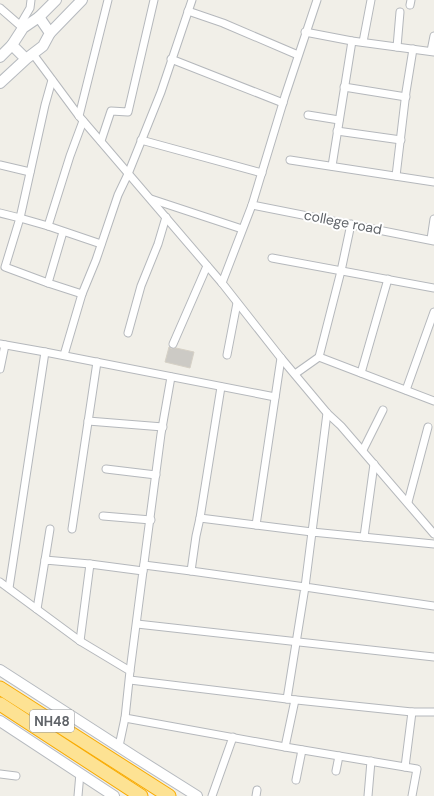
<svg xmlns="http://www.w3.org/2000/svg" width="434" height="796" font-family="'DM Sans',sans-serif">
<rect width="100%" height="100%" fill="#f1efe8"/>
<polygon fill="#cccac5" stroke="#d6d1c6" points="169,347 171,349 176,348 194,352 190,368 165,362"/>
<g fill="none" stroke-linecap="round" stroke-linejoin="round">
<g stroke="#b5b8bc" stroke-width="9">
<g id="street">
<polyline points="410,5 411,0"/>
<polyline points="0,8 23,28"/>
<polyline points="188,11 223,23 298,55"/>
<polyline points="20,25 30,8 31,0"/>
<polyline points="305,32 352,41 434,52"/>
<polyline points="363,42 371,0"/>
<polyline points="397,47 400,12"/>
<polyline points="431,51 434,36"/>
<polyline points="33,54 79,116 222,283 281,358 327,413 341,426 434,534"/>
<polyline points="171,59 283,103"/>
<polyline points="344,87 406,97"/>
<polyline points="308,115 339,120"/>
<polyline points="79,116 108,0"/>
<polyline points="83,121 70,156 48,226 101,244"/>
<polyline points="337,131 401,140"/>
<polyline points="141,140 262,173"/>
<polyline points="101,141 111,111 128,112 154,0"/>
<polyline points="290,160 434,182"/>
<polyline points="0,165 30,172"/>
<polyline points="332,166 352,41"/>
<polyline points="396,176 406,92 413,49"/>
<polyline points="151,199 242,229"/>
<polyline points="252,205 434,241"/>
<polyline points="0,213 20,218 45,105 52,80"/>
<polyline points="63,232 48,283 82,294"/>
<polyline points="431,239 434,219"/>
<polyline points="272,258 434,288"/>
<polyline points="48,283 5,267 20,218 48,226"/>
<polyline points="222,283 252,205 285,96 317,0"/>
<polyline points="128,333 141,286 158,244 166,217"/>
<polyline points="0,344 45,352 275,397"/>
<polyline points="173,344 207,266"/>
<polyline points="64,355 82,294 96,260 118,195 128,174 161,92 192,0"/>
<polyline points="227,355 237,303"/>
<polyline points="319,357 434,401"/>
<polyline points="281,358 256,525 312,532 327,413"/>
<polyline points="0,369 5,345"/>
<polyline points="361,373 388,279"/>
<polyline points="295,374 319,357 341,271 351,224"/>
<polyline points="221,387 200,518 256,525"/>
<polyline points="406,390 434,312"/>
<polyline points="88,421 163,427"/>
<polyline points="363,450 383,410"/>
<polyline points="106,469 156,475"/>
<polyline points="408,502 428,427"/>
<polyline points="103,516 151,520"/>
<polyline points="72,529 97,362"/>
<polyline points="364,537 374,464"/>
<polyline points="434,544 312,532 305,587 434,606"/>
<polyline points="45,560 50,529"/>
<polyline points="144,565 191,571 196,536 200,518"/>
<polyline points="143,571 161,434 171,377"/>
<polyline points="191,571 305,587 287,699 412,712 434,712"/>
<polyline points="0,582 80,641 130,671 125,718 119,746"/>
<polyline points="9,588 45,352"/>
<polyline points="37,609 45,560 90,564"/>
<polyline points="137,624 434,657"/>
<polyline points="80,641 90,564 143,571 130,671"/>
<polyline points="130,680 287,699"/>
<polyline points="125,718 285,747 405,767"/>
<polyline points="285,747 295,700"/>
<polyline points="336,771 339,756"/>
<polyline points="0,774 16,776"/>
<polyline points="296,780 302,750"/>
<polyline points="78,796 80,773"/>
<polyline points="212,796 233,737"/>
<polyline points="256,796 257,790"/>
<polyline points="368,796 371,761"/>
<polyline points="412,796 417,769 405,767 412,712"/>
</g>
</g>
<g stroke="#b6babf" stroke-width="12">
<g id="secondary">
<polyline points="39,17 56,0"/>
<polyline points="50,33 82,0"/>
<polyline points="0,57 12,45"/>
<polyline points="0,83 26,59 43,46 50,33 39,17 23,28 12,45 26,59"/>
<polyline points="0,670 135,757 197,796"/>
<polyline points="0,721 114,796"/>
</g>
</g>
<g stroke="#f9ab00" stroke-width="15">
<g id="highway">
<polyline points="0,688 169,796"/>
<polyline points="0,704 141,796"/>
</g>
</g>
<use href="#street" stroke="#fff" stroke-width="7"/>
<use href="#secondary" stroke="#fff" stroke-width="10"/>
<use href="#highway" stroke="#fde293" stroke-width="13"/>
</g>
<g text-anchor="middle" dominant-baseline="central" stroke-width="4" stroke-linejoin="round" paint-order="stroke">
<rect fill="#fff" stroke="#8f9295" stroke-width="1" x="30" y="710" width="44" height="22" rx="3"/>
<g font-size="13" font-weight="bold" fill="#5f6368">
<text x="52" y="721">NH48</text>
</g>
<g font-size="14" fill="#5f6368" stroke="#fff">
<text transform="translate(343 222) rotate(11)">college road</text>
</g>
</g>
</svg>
